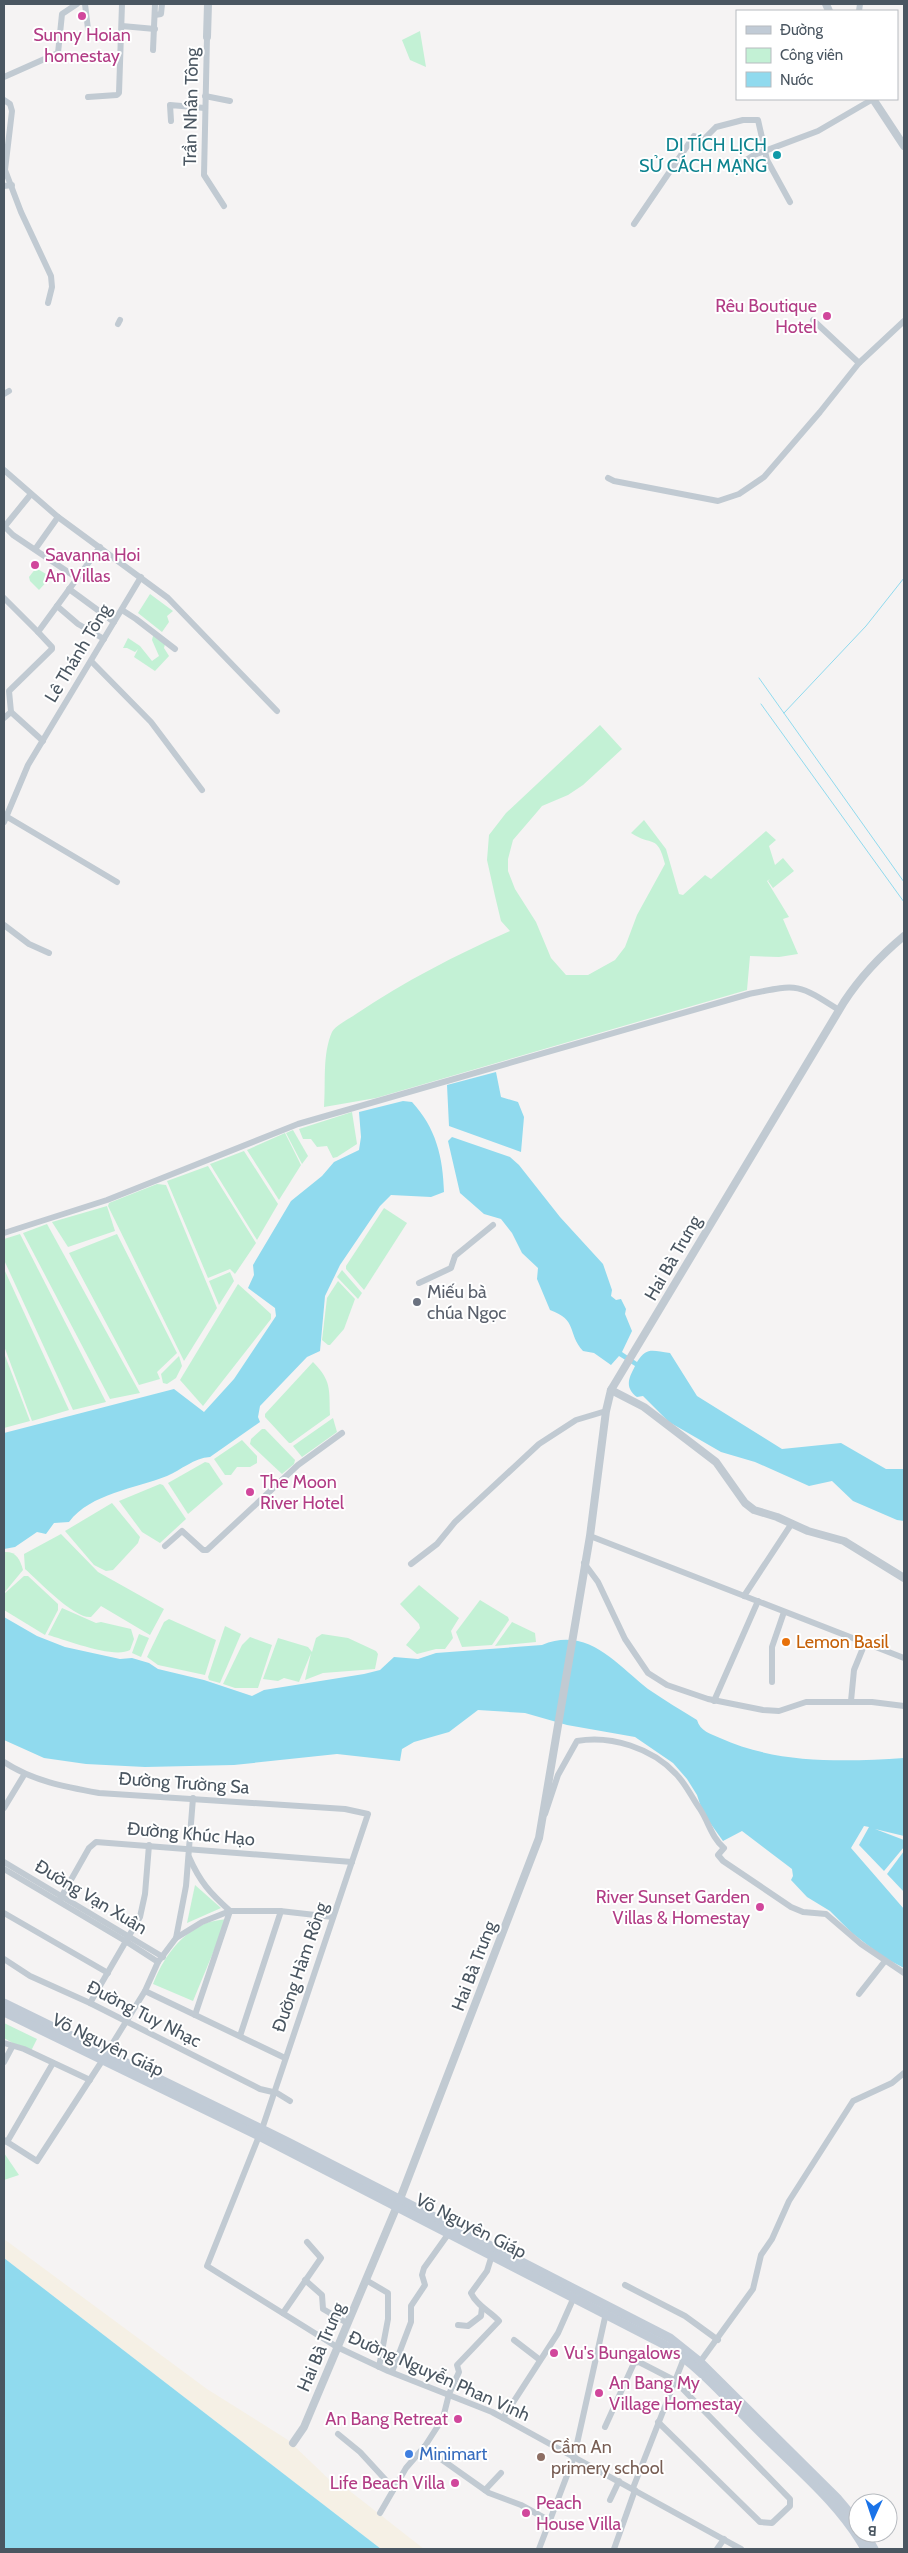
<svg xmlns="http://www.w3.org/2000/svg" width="908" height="2553" font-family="Cabin,sans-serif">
<rect width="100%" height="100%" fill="#f5f3f3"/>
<g fill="#c3f1d5">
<polygon points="420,31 426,67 410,60 402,40"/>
<polygon points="36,568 51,577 39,590 30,581 29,577"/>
<polygon points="150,594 173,611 167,616 169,622 162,632 138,613"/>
<polygon points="154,632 165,644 164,648 169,656 155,671 134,657 138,649 135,652 127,648 123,648 128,638 140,646 152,661 159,656 152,640"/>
<path d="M 600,725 L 622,749 L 583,785 L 568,795 L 542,806 L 537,812 L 513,840 L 508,859 L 508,871 L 515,889 L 536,922 L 551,958 L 566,975 L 588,975 L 615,960 L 625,947 L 637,915 L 665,864 C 657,833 652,847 631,833 L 644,820 L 666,849 L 679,894 L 683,895 L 705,875 L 711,879 L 766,831 L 776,840 L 769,846 L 775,865 L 783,858 L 794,871 L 773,888 L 768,881 L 770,879 L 767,881 L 789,917 L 783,919 L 798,954 L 779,957 L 750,956 L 747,990 L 376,1098 L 324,1107 C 326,1083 322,1055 332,1032 C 336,1025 349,1019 356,1014 C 405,981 456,955 510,931 L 501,921 L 495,896 L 487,860 L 489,835 L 506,813 Z"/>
<polygon points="352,1112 357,1144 337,1157 333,1158 327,1146 317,1147 311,1139 303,1139 299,1129"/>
<polygon points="293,1130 308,1156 302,1164 286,1133"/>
<polygon points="285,1133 301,1165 279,1200 247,1150"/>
<polygon points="244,1151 278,1204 257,1240 210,1164"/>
<polygon points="208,1166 256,1243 235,1274 230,1269 208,1278 167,1181"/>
<polygon points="157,1184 166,1185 217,1308 184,1361 108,1206 109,1203"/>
<polygon points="107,1206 115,1231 68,1247 52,1222"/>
<polygon points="384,1208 407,1223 364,1290 346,1269 346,1266"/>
<polygon points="47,1224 140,1393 110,1399 23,1233"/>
<polygon points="20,1234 106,1402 73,1410 4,1260 4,1239"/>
<polygon points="117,1234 177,1353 157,1372 160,1379 139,1385 69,1253"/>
<polygon points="4,1269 69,1410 32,1421 4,1346"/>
<polygon points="342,1270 362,1293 358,1299 337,1277"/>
<polygon points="230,1272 234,1281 219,1305 209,1281"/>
<polygon points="338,1281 355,1299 344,1329 330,1345 328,1345 322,1340 327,1298"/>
<polygon points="238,1284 271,1314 271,1319 203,1406 180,1380"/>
<polygon points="4,1353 30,1421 4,1428"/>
<polygon points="179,1356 182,1366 176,1378 167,1384 163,1383 161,1374"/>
<path d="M 313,1362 C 332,1381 329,1390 330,1415 L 291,1443 L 289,1443 L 265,1417 L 265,1414 Z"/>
<polygon points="333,1418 337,1432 302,1457 293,1446"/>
<polygon points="262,1429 265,1429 295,1460 294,1464 282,1474 250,1444 251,1439"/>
<polygon points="242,1440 257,1456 257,1463 250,1467 237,1467 231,1475 225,1475 214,1459"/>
<polygon points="205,1462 209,1463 223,1484 188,1514 168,1483"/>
<polygon points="160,1484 163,1485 186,1519 160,1543 142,1532 119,1501"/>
<polygon points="112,1503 140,1537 138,1543 113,1570 106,1571 94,1565 65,1531"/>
<path d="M 61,1534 L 98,1572 L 164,1609 L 150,1635 L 101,1606 L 91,1617 C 74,1619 38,1580 25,1569 L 24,1554 Z"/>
<path d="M 4,1552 C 16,1551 20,1559 23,1570 L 4,1593 Z"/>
<polygon points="24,1576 28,1576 58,1604 58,1610 45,1635 4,1610 4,1594"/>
<polygon points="419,1585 459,1618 451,1631 453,1638 445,1649 436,1649 417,1654 406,1645 420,1628 419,1624 400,1604"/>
<polygon points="480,1600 508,1617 509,1620 492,1645 462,1647 456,1632"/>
<path d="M 62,1608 L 96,1623 L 101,1622 L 131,1629 L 134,1639 L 130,1650 C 114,1659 66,1640 48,1635 Z"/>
<polygon points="169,1619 216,1640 205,1675 158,1665 147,1657 164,1622"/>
<polygon points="512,1622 535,1633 536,1642 495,1646"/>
<polygon points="225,1626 241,1634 220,1683 209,1680 208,1677"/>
<polygon points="139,1634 149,1638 141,1657 132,1653"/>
<polygon points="322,1634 348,1638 376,1651 378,1654 375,1669 323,1673 305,1680 311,1653 299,1682 284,1678 278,1681 263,1679 278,1638 308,1647 312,1652 316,1638"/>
<polygon points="250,1637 272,1645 258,1688 235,1688 223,1684 242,1645"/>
<polygon points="195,1885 221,1908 187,1923"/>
<path d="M 227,1919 L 193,2001 L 153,1984 C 162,1960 179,1935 204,1924 C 211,1921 220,1920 227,1919 Z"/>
<polygon points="4,2023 37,2039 30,2053 4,2038"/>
<polygon points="4,2153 19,2175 4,2180"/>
</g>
<polygon fill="#f5f0e5" points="4,2239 207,2389 288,2440 338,2488 346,2488 424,2549 381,2549 4,2258"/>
<g fill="#90daee">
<polygon points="496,1072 501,1097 518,1102 524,1117 521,1152 449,1126 447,1085"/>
<path d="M 403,1101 L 412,1102 C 436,1128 443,1157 444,1192 L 431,1197 L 391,1195 L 380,1206 L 340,1265 L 325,1296 L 320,1351 L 307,1357 L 260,1406 L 258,1417 L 260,1422 L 210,1457 C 194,1458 181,1470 167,1476 C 135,1489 91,1493 69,1522 L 54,1523 L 46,1534 L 37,1532 L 15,1547 L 4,1549 L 4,1433 L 174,1389 L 204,1412 L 234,1379 L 276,1316 L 275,1308 L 248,1288 L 254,1275 L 253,1265 L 291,1201 L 322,1176 L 334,1162 L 359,1150 L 361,1137 L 359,1112 Z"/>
<path d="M 452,1137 L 510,1157 L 519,1165 L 560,1217 L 603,1264 L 612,1290 L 611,1296 L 616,1300 L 621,1299 L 626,1309 L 625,1314 L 632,1331 L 622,1352 L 637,1362 C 647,1346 653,1351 670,1353 L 697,1396 L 782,1449 L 841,1443 L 886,1469 L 904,1469 L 904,1521 L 897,1520 L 853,1501 L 832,1481 L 809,1486 L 755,1462 L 721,1452 L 669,1422 L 643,1396 L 637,1397 C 624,1387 629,1378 635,1366 L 619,1356 L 611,1365 L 594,1353 L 583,1351 C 567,1333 578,1320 550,1310 L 537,1279 L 538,1268 L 522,1253 L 512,1233 L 501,1219 L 484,1214 L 460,1193 L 448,1141 Z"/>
<path d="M 4,1617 L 37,1636 L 65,1647 L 120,1659 L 132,1658 L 149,1663 L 158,1669 L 204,1680 L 252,1696 L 264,1690 L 364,1674 L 380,1670 L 394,1657 L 418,1659 L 436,1653 L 542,1645 C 588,1626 616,1664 648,1689 C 664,1700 681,1710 697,1720 C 700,1731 711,1734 720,1738 C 777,1764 843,1762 904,1758 L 904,1836 L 875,1829 L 904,1840 L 904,1847 L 884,1871 L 859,1845 L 869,1827 L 864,1826 L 851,1848 L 904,1909 L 904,1968 L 883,1957 L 852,1933 L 830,1911 L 807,1897 L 791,1880 L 793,1876 L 792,1869 L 742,1831 L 723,1841 L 703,1813 L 697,1795 L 687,1779 L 673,1763 L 635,1737 L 567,1725 L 525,1713 L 478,1710 L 449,1732 L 414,1742 L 402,1749 L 400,1761 L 337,1754 L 234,1765 L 145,1767 L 86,1764 L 44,1758 L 4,1740 Z"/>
<polygon points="904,1851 904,1892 887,1874"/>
<polygon points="4,2258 381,2549 4,2549"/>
</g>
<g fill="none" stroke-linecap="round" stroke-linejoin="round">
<g stroke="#90daee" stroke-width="1">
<polyline points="759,678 904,882"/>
<polyline points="761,704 904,902"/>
<polyline points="784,713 866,626 904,578"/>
</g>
<g stroke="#c1cad2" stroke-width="6">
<polyline points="85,4 88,29"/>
<polyline points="859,11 860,4"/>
<polyline points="155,15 161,14 162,4"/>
<polyline points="122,26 155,29"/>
<polyline points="207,37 204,175 224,206"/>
<polyline points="153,50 155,4"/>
<polyline points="4,77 58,53 62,14 77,4"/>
<polyline points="205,96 230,101"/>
<polyline points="88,97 117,95 119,93 122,4"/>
<polyline points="4,100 10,104 12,111 5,170 21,212 51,276 52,287 48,303"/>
<polyline points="171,121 170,105 205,108"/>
<polyline points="735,167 754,155 818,131 873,99"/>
<polyline points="4,186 12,185"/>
<polyline points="634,224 694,136 703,140 716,127 743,120 758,120 767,160 790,202"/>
<polyline points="813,320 859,363"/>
<polyline points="118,324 120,320"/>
<polyline points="4,394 9,391"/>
<polyline points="4,470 58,517 168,598 277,711"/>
<polyline points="608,478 614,481 718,501 739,494 764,477 820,412 859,363 904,321"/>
<polyline points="4,526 13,535 77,578"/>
<polyline points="5,526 31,494"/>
<polyline points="36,548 58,517"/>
<polyline points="69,589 114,622"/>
<polyline points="4,598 38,632"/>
<polyline points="57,606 78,624 104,639"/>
<polyline points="122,610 136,619 175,649"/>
<polyline points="91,661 151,722 202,790"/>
<polyline points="11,712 43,741"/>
<polyline points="4,718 11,712 9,691 52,649 52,647 38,632 100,547"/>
<polyline points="4,815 117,882"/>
<polyline points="4,822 28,765 141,577"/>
<polyline points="4,925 29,944 49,953"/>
<path d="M 4,1233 L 107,1200 L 298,1124 L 749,994 C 798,984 797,983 839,1010"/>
<polyline points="419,1283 451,1268 455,1256 493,1225"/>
<polyline points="590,1536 904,1658"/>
<polyline points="165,1546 182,1531 203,1550 207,1550 298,1465 342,1433"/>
<polyline points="584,1563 598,1582 625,1639 648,1673 667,1685 708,1699 763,1710 779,1711 806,1702 872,1702 904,1706"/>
<polyline points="411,1564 437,1544 455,1522 539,1444 576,1420 606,1411"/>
<polyline points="744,1596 792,1523"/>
<polyline points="772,1682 772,1647 784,1612"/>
<polyline points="714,1701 758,1601"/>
<polyline points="851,1701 854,1670 865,1643"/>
<path d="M 4,1762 C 33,1781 65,1787 99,1793 L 345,1809 L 368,1814 L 262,2129"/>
<polyline points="4,1808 24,1775"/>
<path d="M 545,1814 L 558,1775 L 577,1741 C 611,1735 652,1748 676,1774 C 686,1784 692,1798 700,1809 C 709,1823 712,1838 724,1848 L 718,1855 L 723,1861 L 791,1907 L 803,1912 L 826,1914 L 861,1944 L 904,1973"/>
<path d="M 189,1857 C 200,1882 210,1893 230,1911 L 195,2015"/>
<polyline points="4,1862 163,1957"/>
<polyline points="4,1869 127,1942 158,1962"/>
<polyline points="59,1901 89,1848 96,1842 352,1862"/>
<polyline points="4,1913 108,1973"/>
<polyline points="176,1938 186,1886 193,1798"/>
<polyline points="4,1959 30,1976 90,2003 260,2089 277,2093 290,2101"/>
<polyline points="145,1991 285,2058"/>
<polyline points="859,1994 885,1961"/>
<polyline points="90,2003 140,1917 145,1894 149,1845"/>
<polyline points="240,2036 281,1911"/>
<polyline points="4,2043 24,2049 90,2080"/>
<polyline points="106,2054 145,1991 158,1962 176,1938 202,1922 230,1911 280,1911 333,1917"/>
<polyline points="4,2062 12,2047"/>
<polyline points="259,2136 207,2266 337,2347 388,2371 492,2412 741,2549"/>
<polyline points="4,2140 37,2161 102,2061"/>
<polyline points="7,2142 53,2063"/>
<polyline points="305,2280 322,2295 323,2309 347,2323"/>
<polyline points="366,2280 388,2293 388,2319 379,2367"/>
<polyline points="625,2285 685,2316 718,2340"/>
<polyline points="283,2313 321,2258 307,2242"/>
<polyline points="458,2325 468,2326 481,2316 482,2307"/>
<polyline points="514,2340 540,2360"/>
<polyline points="700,2362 753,2289 761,2255 772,2239 789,2201 853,2101 892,2083 904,2073"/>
<polyline points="392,2372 411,2322 411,2306 425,2285 422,2275 424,2268 449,2233"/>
<polyline points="503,2418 558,2333 574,2297"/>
<polyline points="605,2427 634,2363 639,2362 674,2380 790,2499 790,2506 772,2523 760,2522 658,2422"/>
<polyline points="338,2434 360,2452 394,2489"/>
<polyline points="424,2447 489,2493 521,2505 550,2521"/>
<polyline points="633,2488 684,2358"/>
<polyline points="485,2490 501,2473"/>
<polyline points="610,2500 619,2481"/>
<path d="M 380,2513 L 406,2468 L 425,2446 L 443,2418 L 449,2394 L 459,2372 L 457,2365 L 499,2321 C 490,2311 477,2306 471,2293 L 487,2271 L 492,2255"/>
<polyline points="539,2549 574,2457 606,2313"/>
<polyline points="614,2549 635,2490"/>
<polyline points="717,2549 724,2539"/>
</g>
<g stroke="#c1cad2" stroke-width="8">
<polyline points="826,4 829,11"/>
<polyline points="207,37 208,4"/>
<polyline points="873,99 904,146"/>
<polyline points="611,1390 644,1407 716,1462 745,1503 754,1510 777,1517 808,1531 844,1541 904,1578"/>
<path d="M 400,2199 L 539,1838 L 590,1536 L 606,1411 L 611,1390 L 844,1002 C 861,976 880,956 904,936"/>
<polyline points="293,2443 304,2427 397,2206"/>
</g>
<g stroke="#c1cbd6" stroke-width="9">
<polyline points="4,2003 288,2142 670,2338 700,2362 837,2498 858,2523"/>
<path d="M 4,2012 L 259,2136 L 665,2345 C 702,2368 730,2403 761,2433 C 797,2469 840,2504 865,2549"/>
<polyline points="865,2533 874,2549"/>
</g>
</g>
<g fill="#d1479c" stroke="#fff" stroke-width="2">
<circle cx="82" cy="16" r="5"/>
<circle cx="827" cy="316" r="5"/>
<circle cx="35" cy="565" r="5"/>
<circle cx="250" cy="1492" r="5"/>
<circle cx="760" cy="1907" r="5"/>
<circle cx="554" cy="2353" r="5"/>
<circle cx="599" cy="2393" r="5"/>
<circle cx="458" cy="2419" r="5"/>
<circle cx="455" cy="2483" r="5"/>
<circle cx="526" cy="2513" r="5"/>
</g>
<circle fill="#0f9aa8" stroke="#fff" stroke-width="2" cx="777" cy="155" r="5"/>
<circle fill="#6b7280" stroke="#fff" stroke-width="2" cx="417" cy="1302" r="5"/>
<circle fill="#e8710a" stroke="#fff" stroke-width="2" cx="786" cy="1642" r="5"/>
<circle fill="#3f7fe0" stroke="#fff" stroke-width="2" cx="409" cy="2454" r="5"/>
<circle fill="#8d6e63" stroke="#fff" stroke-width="2" cx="541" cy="2457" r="5"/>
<g text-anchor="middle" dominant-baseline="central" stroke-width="4" stroke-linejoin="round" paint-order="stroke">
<g font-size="18" fill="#b23c85" stroke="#fff" text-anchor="start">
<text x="82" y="35" text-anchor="middle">Sunny Hoian<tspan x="82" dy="21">homestay</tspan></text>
<text x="817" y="306" text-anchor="end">Rêu Boutique<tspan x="817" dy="21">Hotel</tspan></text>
<text x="45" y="555">Savanna Hoi<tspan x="45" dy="21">An Villas</tspan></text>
<text x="260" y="1482">The Moon<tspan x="260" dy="21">River Hotel</tspan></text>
<text x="750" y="1897" text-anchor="end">River Sunset Garden<tspan x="750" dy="21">Villas &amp; Homestay</tspan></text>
<text x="564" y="2353">Vu's Bungalows</text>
<text x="609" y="2383">An Bang My<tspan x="609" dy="21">Village Homestay</tspan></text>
<text x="448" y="2419" text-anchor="end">An Bang Retreat</text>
<text x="445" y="2483" text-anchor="end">Life Beach Villa</text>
<text x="536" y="2503">Peach<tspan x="536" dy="21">House Villa</tspan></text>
</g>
<g font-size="18" fill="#4a5661" stroke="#fff">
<text transform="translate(191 107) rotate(-89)">Trần Nhân Tông</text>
<text transform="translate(78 653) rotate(-59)">Lê Thánh Tông</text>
<text transform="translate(673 1258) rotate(-60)">Hai Bà Trưng</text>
<text transform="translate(184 1783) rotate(4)">Đường Trường Sa</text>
<text transform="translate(191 1834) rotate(5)">Đường Khúc Hạo</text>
<text transform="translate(91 1897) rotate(31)">Đường Vạn Xuân</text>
<text transform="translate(474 1966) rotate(-69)">Hai Bà Trưng</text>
<text transform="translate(300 1967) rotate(-71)">Đường Hàm Rồng</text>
<text transform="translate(144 2014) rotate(27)">Đường Tuy Nhạc</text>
<text transform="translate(108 2045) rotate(26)">Võ Nguyên Giáp</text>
<text transform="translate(471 2226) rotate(27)">Võ Nguyên Giáp</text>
<text transform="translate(321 2347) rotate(-67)">Hai Bà Trưng</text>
<text transform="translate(439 2376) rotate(24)">Đường Nguyễn Phan Vinh</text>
</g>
<g font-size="18" fill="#0d838f" stroke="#fff" text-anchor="end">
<text x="767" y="145">DI TÍCH LỊCH<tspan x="767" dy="21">SỬ CÁCH MẠNG</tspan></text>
</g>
<g font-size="18" fill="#5b616d" stroke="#fff" text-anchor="start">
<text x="427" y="1292">Miếu bà<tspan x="427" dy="21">chúa Ngọc</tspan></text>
</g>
<g font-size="18" fill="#c56008" stroke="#fff" text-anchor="start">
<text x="796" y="1642">Lemon Basil</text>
</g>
<g font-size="18" fill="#785e54" stroke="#fff" text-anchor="start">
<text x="551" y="2447">Cầm An<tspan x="551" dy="21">primery school</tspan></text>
</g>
<g font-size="18" fill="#366cbe" stroke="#fff" text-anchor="start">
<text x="419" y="2454">Minimart</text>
</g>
</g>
<rect width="908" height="2553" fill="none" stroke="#4a5661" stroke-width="10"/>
<rect x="736" y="10" width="162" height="90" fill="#ffffff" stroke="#b7bbc0"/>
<rect x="746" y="26" width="25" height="8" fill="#c1cbd6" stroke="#b7bbc0"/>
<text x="780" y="35" font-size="15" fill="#4a5661">Đường</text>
<rect x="746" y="48" width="25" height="15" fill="#c3f1d5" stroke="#b7bbc0"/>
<text x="780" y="60" font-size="15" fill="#4a5661">Công viên</text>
<rect x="746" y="72" width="25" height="15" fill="#90daee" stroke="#b7bbc0"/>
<text x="780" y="85" font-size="15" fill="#4a5661">Nước</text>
<g transform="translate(873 2518) rotate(183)"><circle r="24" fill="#ffffff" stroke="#b7bbc0"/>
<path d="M0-4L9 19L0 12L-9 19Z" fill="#1a73e8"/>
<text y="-8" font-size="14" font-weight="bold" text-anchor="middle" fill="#4a5661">B</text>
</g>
</svg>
